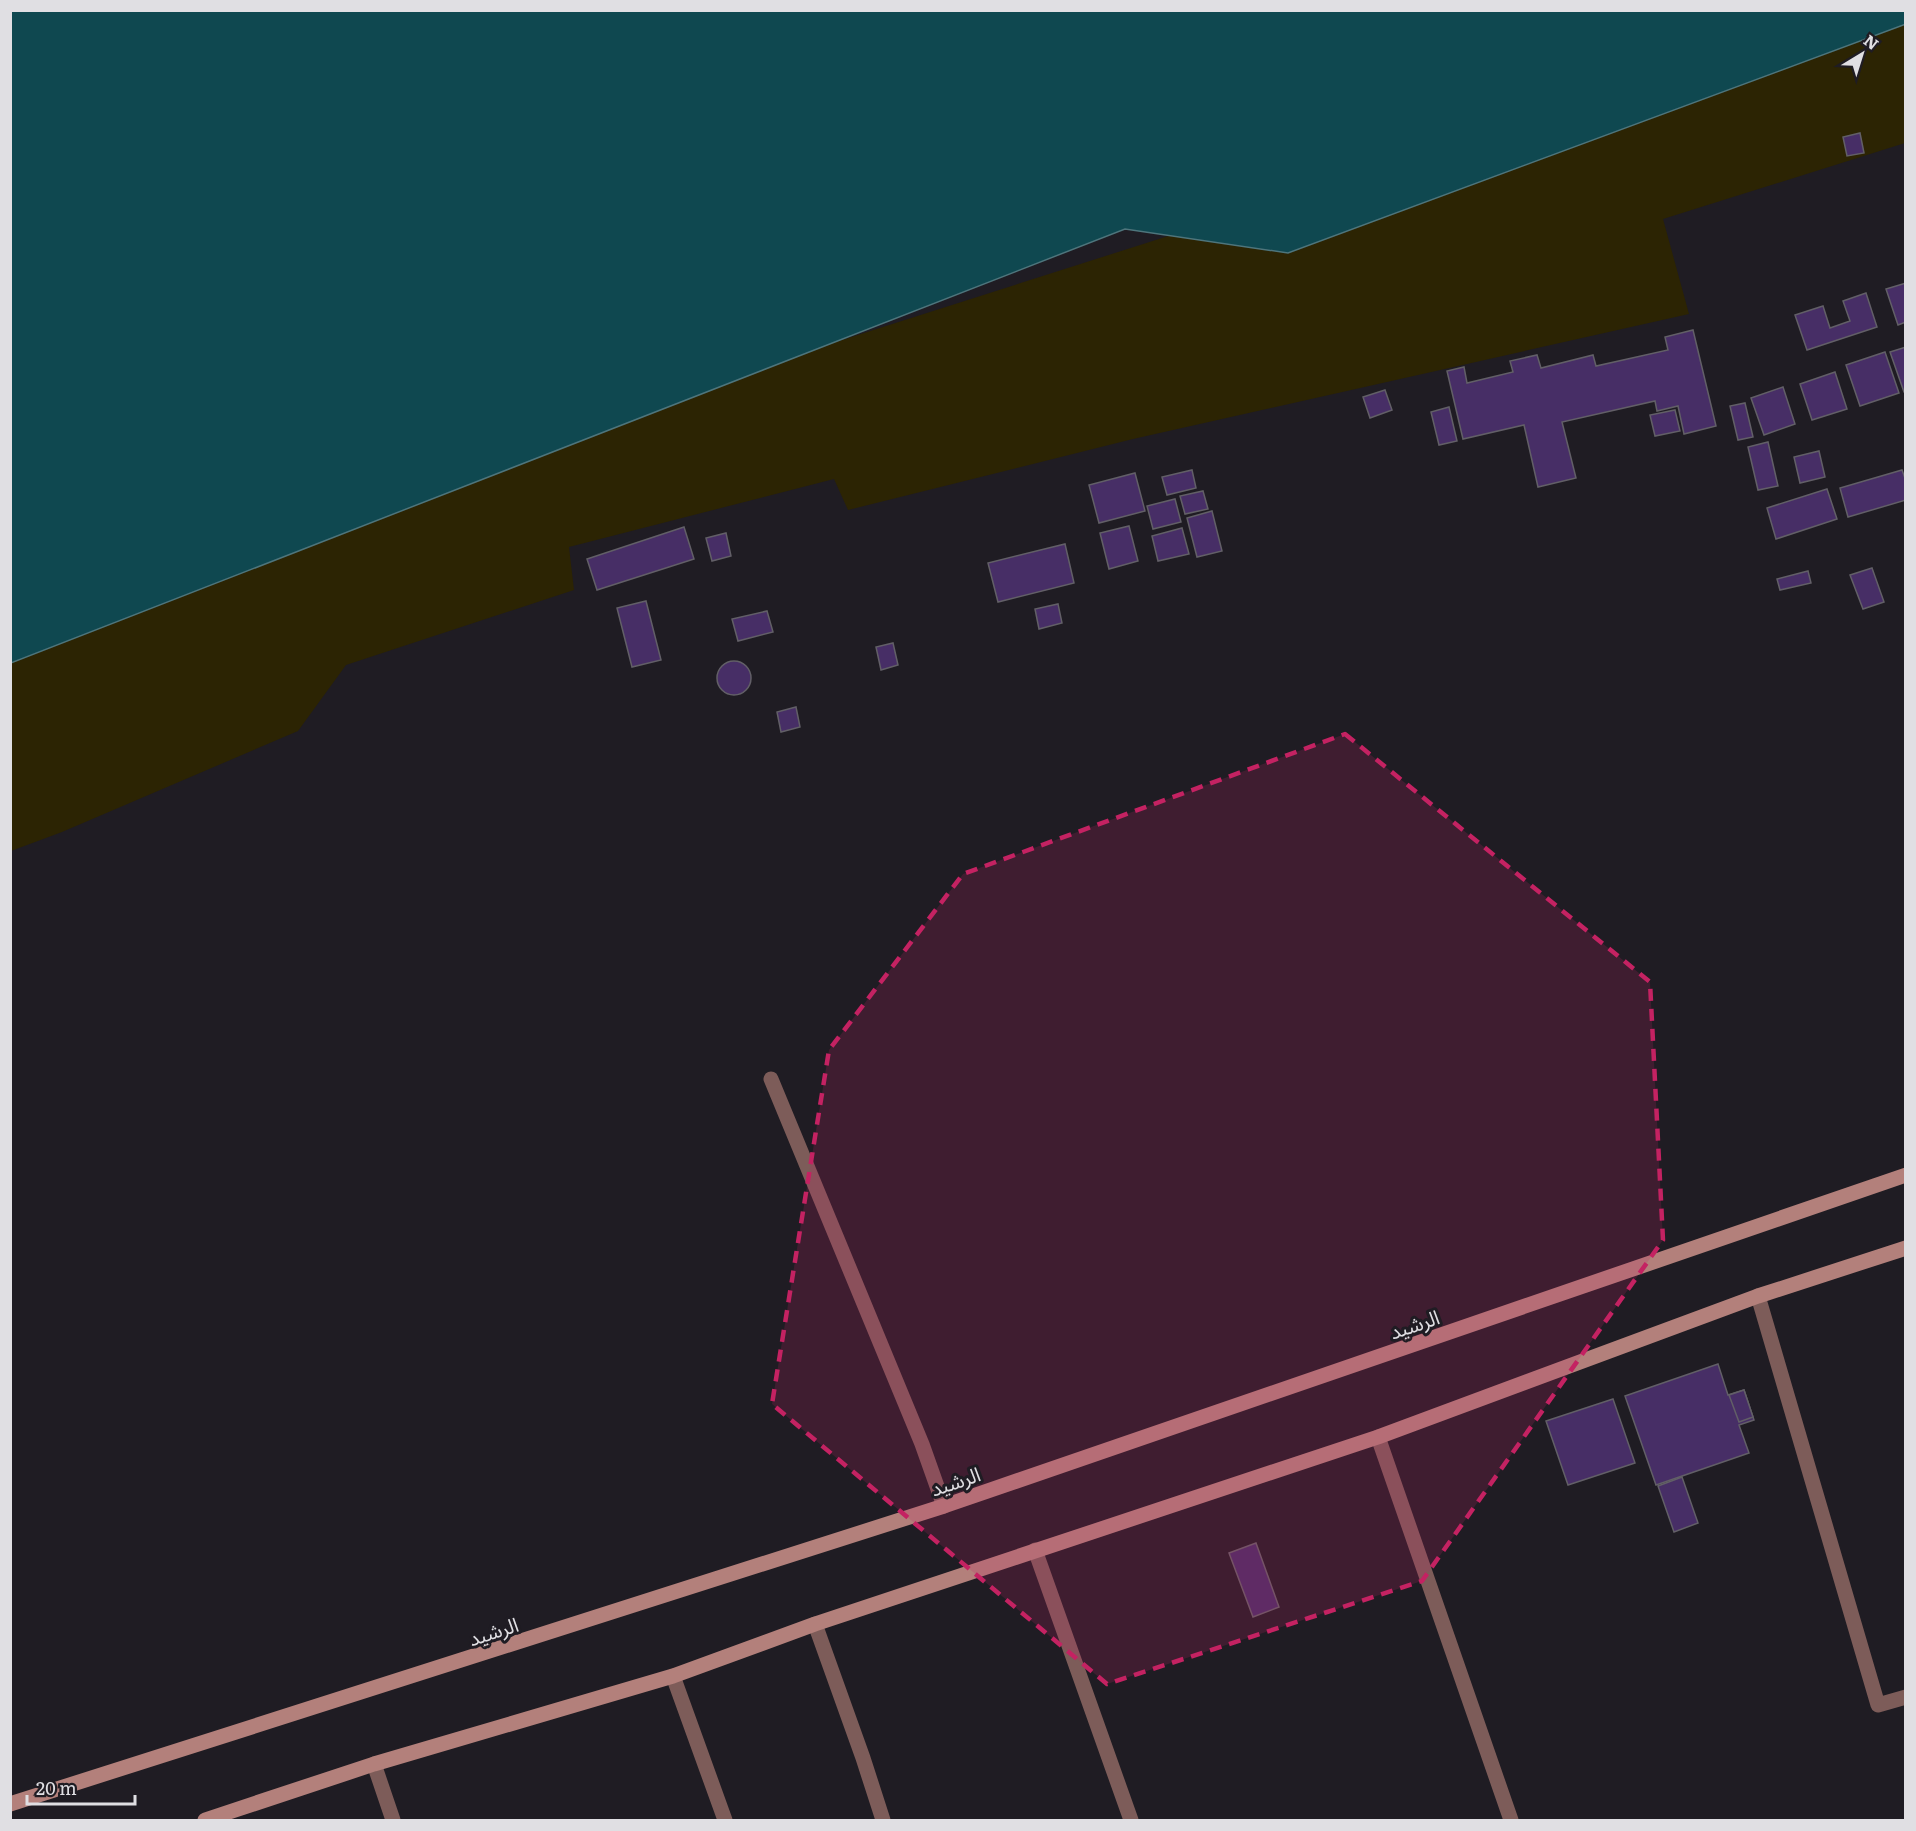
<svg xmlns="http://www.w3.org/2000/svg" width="1916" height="1831" font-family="Literata,'Noto Sans Arabic',serif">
<rect width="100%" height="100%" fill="#1f1c23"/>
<polygon fill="#2c2403" points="1874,11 1905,11 1905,143 1663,219 1689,314 1133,439 848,510 834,479 569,547 574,590 346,665 298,731 62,832 11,851 11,605"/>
<polygon fill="#0f4850" stroke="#4e757c" stroke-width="1.5" points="11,10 1905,10 1906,24 1288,253 1125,229 11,663"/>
<g fill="#472e66" stroke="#625f67" stroke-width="1.5">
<polygon points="1860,133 1864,153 1847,156 1843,137"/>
<polygon points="1906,283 1906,322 1898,325 1886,289"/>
<polygon points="1866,293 1877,327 1807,350 1795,315 1823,306 1830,328 1850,321 1843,301"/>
<polygon points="1693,330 1716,426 1684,434 1678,406 1657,411 1655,401 1562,422 1576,478 1538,487 1524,425 1463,439 1447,371 1464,367 1467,383 1513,372 1510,361 1537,355 1541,368 1593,355 1596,366 1668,350 1665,337"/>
<polygon points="1906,347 1906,392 1904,392 1890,352"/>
<polygon points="1885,352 1899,393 1860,406 1846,365"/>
<polygon points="1835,372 1847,409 1812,420 1800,384"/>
<polygon points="1783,387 1795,424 1764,435 1751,398"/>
<polygon points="1385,390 1392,410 1370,418 1363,397"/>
<polygon points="1745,403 1753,437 1738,440 1730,406"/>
<polygon points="1449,407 1457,441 1439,445 1431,412"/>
<polygon points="1675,410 1680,431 1655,436 1650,415"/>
<polygon points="1768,442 1778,486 1758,490 1748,447"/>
<polygon points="1819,451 1825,477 1800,483 1794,457"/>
<polygon points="1192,470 1196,488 1167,495 1162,477"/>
<polygon points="1902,470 1906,481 1906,500 1848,517 1840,488"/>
<polygon points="1135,473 1145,511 1099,523 1089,485"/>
<polygon points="1827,489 1837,519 1776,539 1767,508"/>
<polygon points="1203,491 1208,509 1185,514 1180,496"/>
<polygon points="1175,499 1181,522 1153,529 1147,506"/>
<polygon points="1212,511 1222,551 1197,557 1187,518"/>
<polygon points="1129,526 1138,561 1109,569 1100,533"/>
<polygon points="684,527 694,559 597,590 587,559"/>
<polygon points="1182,528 1189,554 1158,561 1152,536"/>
<polygon points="726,533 731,556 712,561 706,538"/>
<polygon points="1065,544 1074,583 998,602 988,563"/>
<polygon points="1872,568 1884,602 1863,609 1850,575"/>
<polygon points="1808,571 1811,583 1780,590 1777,579"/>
<polygon points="646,601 661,660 632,667 617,608"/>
<polygon points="1058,604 1062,623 1039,629 1035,609"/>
<polygon points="767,611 773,632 738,641 732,619"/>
<polygon points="893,643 898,665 881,670 876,647"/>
<circle cx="734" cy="678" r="17"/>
<polygon points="796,707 800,727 781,732 777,712"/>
<polygon points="1718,1364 1728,1395 1744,1390 1754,1420 1739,1425 1749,1453 1656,1485 1625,1396"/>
<polygon points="1744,1390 1753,1417 1739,1422 1729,1395"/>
<polygon points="1613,1399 1635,1463 1568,1485 1546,1421"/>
<polygon points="1682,1477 1698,1523 1674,1532 1658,1486"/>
<polygon points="1256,1543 1279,1607 1253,1617 1229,1553"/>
</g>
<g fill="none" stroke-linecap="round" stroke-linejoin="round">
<g stroke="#7d5c59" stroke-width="15">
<polyline points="771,1079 922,1444 944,1506"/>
<polyline points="1758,1296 1878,1705 1906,1697"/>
<polyline points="1378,1437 1511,1820"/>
<polyline points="1035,1550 1131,1820"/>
<polyline points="815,1624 863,1758 883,1820"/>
<polyline points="673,1676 725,1820"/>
<polyline points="374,1764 393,1820"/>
</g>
<g stroke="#b3807b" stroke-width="15">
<polyline points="10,1804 944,1506 1906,1175"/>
<polyline points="205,1820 374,1764 673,1676 815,1624 1378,1437 1758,1296 1906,1248"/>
</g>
</g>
<path fill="#c42262" fill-opacity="0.2" stroke="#c42262" stroke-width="4.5" stroke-dasharray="12 8" stroke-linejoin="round" d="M 1345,734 L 1650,982 L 1663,1240 L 1422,1581 L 1107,1684 L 772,1404 L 829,1050 L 963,874 Z"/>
<g text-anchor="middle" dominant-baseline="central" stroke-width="6" stroke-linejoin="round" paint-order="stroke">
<g font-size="20" fill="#e0dfe3" stroke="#1f1c23">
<text transform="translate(1414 1323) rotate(-19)">الرشيد</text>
<text transform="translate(955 1480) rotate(-19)">الرشيد</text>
<text transform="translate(493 1630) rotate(-18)">الرشيد</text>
</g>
</g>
<rect width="1916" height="1831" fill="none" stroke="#e0dfe3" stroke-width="24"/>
<g transform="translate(1862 54) rotate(38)" stroke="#1f1c23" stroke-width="4.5" paint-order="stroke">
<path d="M0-4.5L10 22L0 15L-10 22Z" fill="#e0dfe3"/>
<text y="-9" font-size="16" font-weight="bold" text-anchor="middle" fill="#e0dfe3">N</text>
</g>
<path d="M27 1795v9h108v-9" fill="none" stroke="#e0dfe3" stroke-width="3"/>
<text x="36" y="1795" font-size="18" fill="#e0dfe3" stroke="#1f1c23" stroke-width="4.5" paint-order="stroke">20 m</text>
</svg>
